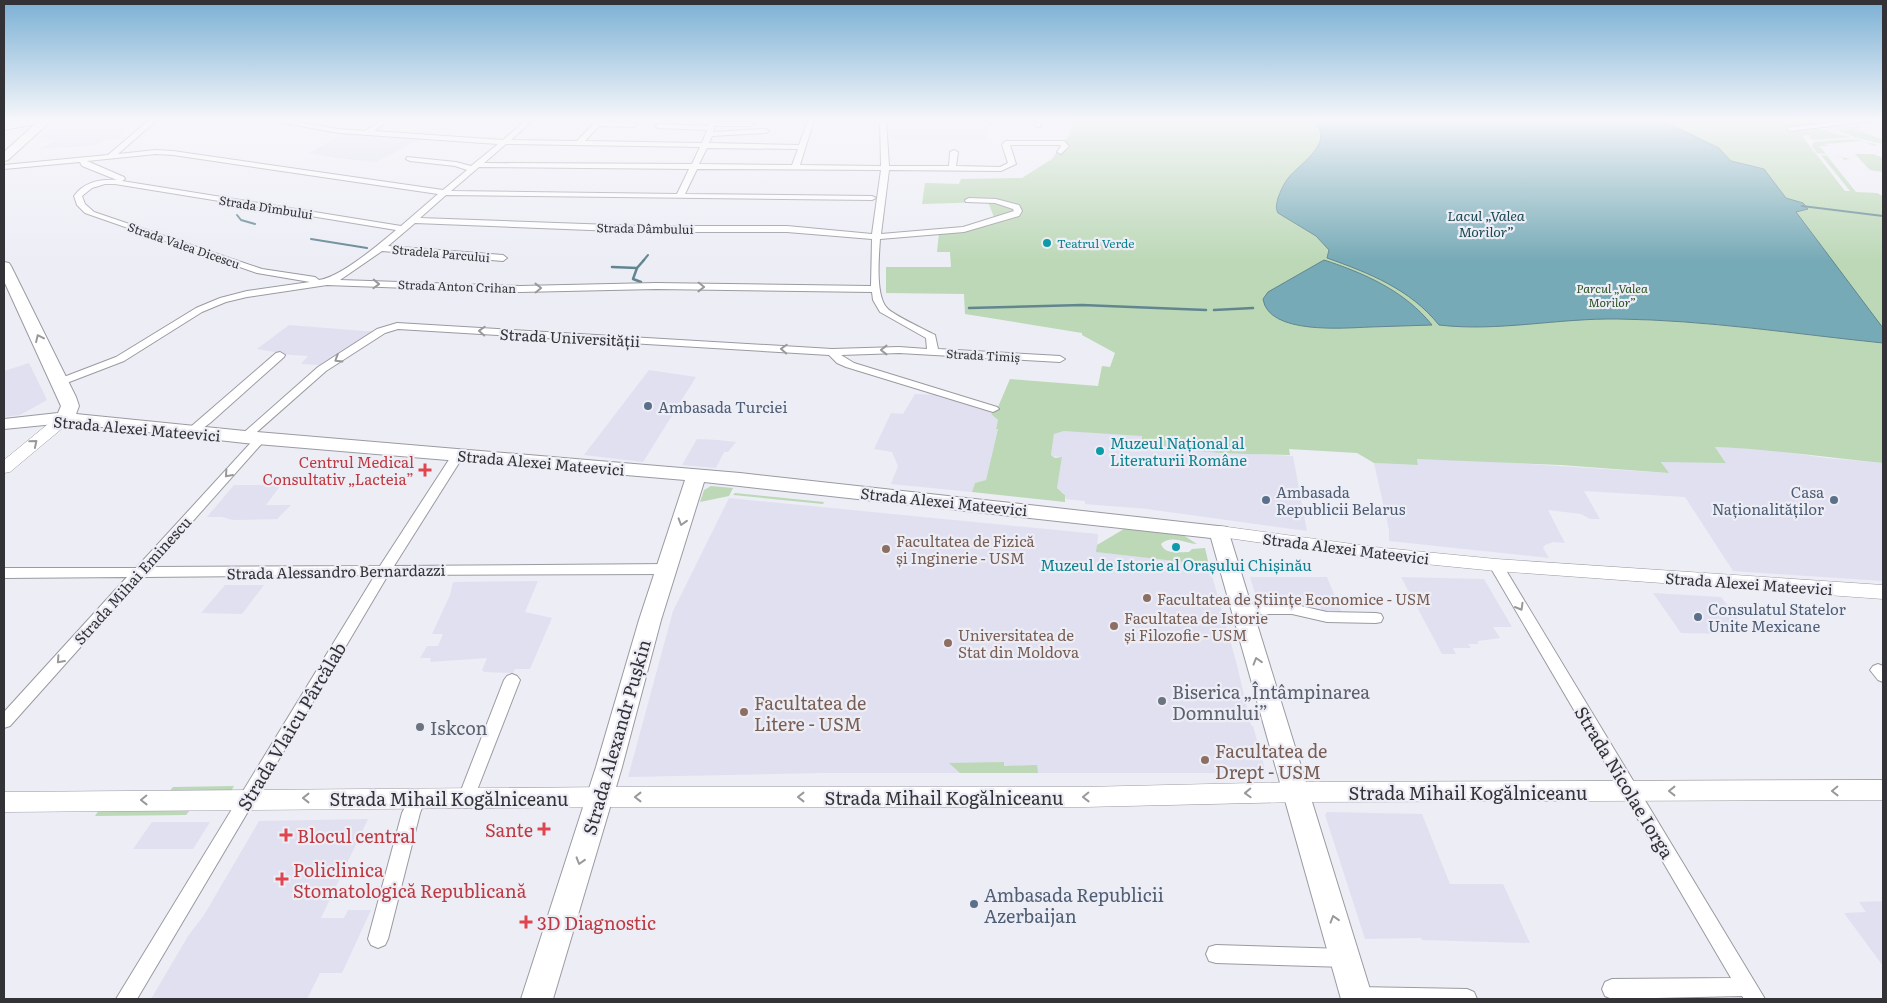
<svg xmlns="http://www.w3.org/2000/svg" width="1887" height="1003" font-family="Literata,serif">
<rect width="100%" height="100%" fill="#ededf6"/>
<g fill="#e0e0f0">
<polygon points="72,120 147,120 142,124 128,127 121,133 127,133 121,137 127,137 126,138 103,140 94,146 40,149 55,140 36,138"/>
<polygon points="887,120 987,120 988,131 986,140 894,140 893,137 888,136"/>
<polygon points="345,132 421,139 376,162 335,158 309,153"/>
<polygon points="289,325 365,331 376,331 320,365 301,364 308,356 276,354 275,352 257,349"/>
<polygon points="29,363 47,400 20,415 4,417 4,371"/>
<polygon points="649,370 696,377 643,462 584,455"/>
<polygon points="915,394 940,395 994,411 991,414 998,420 996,428 998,429 986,480 975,483 972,492 891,484 898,466 892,452 874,449 891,413 903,414"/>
<polygon points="1074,430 1143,436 1142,440 1156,442 1171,447 1233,453 1293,456 1307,531 1147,509 1085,504 1085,501 1066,499 1064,493 1057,488 1062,457 1051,456 1054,434 1064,431"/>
<polygon points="697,439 718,440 736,442 728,452 724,452 716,468 682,465"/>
<polygon points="1715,447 1765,449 1826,458 1883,463 1883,581 1733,571 1685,497 1584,491 1600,519 1590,519 1581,514 1548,510 1565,543 1553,542 1545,545 1543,548 1549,558 1389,541 1389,530 1374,463 1418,465 1417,459 1468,460 1668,473 1661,461 1726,462"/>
<polygon points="234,485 281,485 266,505 291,505 277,519 233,520 222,517 207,517"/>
<polygon points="729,498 1098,534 1097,552 1209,565 1237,665 1251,725 1253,726 1266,773 824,773 628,777 673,611"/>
<polygon points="1250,577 1327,577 1343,616 1324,616 1320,606 1259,607"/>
<polygon points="1401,577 1484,579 1512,627 1493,627 1500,638 1478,641 1478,644 1468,644 1471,648 1453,648 1456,654 1442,654"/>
<polygon points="538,581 525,612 552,618 530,669 515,669 513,673 484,672 482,670 487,658 430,662 431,658 420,658 427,646 438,646 443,634 432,634 450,595 453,582"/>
<polygon points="225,585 264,585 242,614 201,613"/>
<polygon points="1653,593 1721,597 1745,628 1732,634 1681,633"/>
<polygon points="1327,812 1422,814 1450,884 1503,884 1530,943 1422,940 1421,938 1365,939 1325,815"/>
<polygon points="368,819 321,918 344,918 348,910 371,910 342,973 320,973 307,999 151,999 188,936 204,915 259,821"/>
<polygon points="152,822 210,822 193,849 133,849"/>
<polygon points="1883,901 1883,966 1844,913 1866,912 1859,902"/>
</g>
<g fill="#bcd8b6">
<path d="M 1073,120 L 1805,120 L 1832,133 L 1852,137 L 1815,140 L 1810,139 L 1809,135 L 1802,136 L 1845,191 L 1850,191 L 1821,155 L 1847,158 L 1850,159 L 1844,160 L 1842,157 L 1827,156 L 1856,192 L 1877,193 L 1883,196 L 1883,463 C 1827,458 1772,449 1715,447 L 1726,463 L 1661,462 L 1669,473 L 1561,465 L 1417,459 L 1418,465 L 1374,463 L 1357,453 L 1289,449 L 1290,455 C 1251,454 1211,454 1173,448 C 1162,446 1153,442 1142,440 L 1142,436 L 1064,431 L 1054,434 L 1051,455 L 1055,458 L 1062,457 L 1057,488 L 1065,495 L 1065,502 L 972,492 L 975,483 L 986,480 L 998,429 L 996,429 L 998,420 L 991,414 L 998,407 L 1010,379 L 1098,386 L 1102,366 L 1110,367 L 1115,353 L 1082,335 L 1082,333 L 965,314 L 964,294 L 886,293 L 886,267 L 951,267 L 950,252 L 937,252 L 939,233 L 997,219 L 994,217 L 988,202 L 922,204 L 925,183 L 959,184 L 961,179 L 1022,178 L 1052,159 L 1070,134 Z"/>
<polygon points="1860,126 1863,128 1855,129 1883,140 1883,144 1857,138 1839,131 1841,128"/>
<polygon points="1853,139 1878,145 1874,146 1862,141 1824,144 1829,146 1819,146 1826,154 1817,153 1812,146 1814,142"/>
<polygon points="1855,154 1873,154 1883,158 1883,172 1870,170"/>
<polygon points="711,486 733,488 729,496 700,502 704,490"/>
<polygon points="735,493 824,502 823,504 733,495"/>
<path d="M 1124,529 L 1183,535 L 1197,544 C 1186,544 1172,534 1161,544 C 1165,555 1178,552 1189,552 L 1192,549 L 1205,548 L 1209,565 L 1096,552 L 1097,545 Z"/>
<polygon points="1004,762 1004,766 1037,765 1038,773 960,773 949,763"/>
<polygon points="234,786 231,791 169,792 173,787"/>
<polygon points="99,810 190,810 186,815 95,816"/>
</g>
<g fill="#76aab6" stroke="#628690">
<path d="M 1312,120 L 1661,120 L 1719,148 L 1731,161 L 1764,169 L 1786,198 L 1803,203 L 1808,209 L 1796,212 L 1883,328 L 1883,343 C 1795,334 1706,320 1618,319 C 1558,318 1498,332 1439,325 C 1410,289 1369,273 1327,258 L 1329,250 L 1316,236 L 1278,213 C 1275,207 1277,203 1278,198 C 1281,190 1284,183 1289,177 C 1302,162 1337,141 1312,120 Z"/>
<path d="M 1324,260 C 1364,273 1405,291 1432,325 C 1411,326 1391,326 1370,327 C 1345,328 1268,335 1263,299 L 1268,292 Z"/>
</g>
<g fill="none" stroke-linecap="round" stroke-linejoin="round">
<g stroke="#628690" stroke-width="2">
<polyline points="1802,206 1883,216"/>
<polyline points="237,215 241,220 255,224"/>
<polyline points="311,239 367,248"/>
<polyline points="409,253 455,257"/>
<polyline points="465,258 484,259"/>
<polyline points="643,261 648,255"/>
</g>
<g stroke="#628690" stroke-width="2.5">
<polyline points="612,267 637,268"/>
<polyline points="641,282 633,279 637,268 644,260"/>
<polyline points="969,308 1082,305 1206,310"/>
<polyline points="1214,310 1253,308"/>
</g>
<g stroke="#9a9aa2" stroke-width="2">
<g id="street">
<path d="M 149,120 L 157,120 L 118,154 L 156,150 L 173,151 L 443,190 L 467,170 L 455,166 L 410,161 L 406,159 L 407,157 L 456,162 L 471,166 L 498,144 L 339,133 L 267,120 L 285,120 L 339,129 L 365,131 L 382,120 L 390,120 L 374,131 L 503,140 L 526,120 L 533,120 L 511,140 L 577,141 L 597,120 L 604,120 L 603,122 L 634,123 L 637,125 L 634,127 L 599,126 L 585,141 L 702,143 L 707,130 L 658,128 L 655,126 L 658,124 L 708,126 L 710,120 L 717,120 L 717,122 L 751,122 L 754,124 L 751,126 L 715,126 L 713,132 L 766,129 L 769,131 L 766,133 L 712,136 L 709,143 L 799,145 L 808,120 L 814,120 L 800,165 L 881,166 L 880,120 L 886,120 L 889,166 L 949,166 L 950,152 L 954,150 L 958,152 L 956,166 L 1000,167 L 1008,163 L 1002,145 L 1005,141 L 1064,141 L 1069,146 L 1061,154 L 1057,152 L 1061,146 L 1059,145 L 1010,145 L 1016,164 L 1001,171 L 889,170 L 881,234 L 963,227 L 1014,211 L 1013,209 L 995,203 L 966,202 L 965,200 L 969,198 L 996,199 L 1019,205 L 1022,211 L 1019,216 L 964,232 L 880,239 C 879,255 875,296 887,308 C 893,315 924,329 935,335 L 938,349 L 1060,356 L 1065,359 L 1060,362 L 899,353 L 841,355 L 854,363 L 997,407 L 999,409 L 993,412 L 846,367 L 837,363 L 829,355 L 398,329 L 385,333 L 326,371 L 249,439 L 241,439 L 239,437 L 241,435 L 318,367 L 377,329 L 397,323 L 832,349 L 899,347 L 927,349 L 926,338 L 880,312 L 873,300 L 872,292 L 656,289 L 520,292 L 327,285 L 247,297 L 226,302 L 202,312 L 124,361 L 64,384 L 56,384 L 55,382 L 56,380 L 116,357 L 196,308 L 220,298 L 247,291 L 310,282 L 257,273 L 85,213 L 77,205 L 74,196 C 84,182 100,179 117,180 L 82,166 L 80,162 L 4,169 L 4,165 L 108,155 ZM 506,144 L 700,147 L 692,164 L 484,163 ZM 707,148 L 798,149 L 792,165 L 699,164 ZM 156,154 L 173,155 L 438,194 L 401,226 L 122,181 L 125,179 L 124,177 L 87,161 ZM 479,167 L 689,169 L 677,194 L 451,191 ZM 697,169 L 881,170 L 872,234 L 787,226 L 640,226 L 420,218 L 446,195 L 872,200 L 876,198 L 872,196 L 685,194 ZM 105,184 L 115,184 L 396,230 C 378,245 341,277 319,280 L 315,277 L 262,269 L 94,212 L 85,204 L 82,196 L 92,188 ZM 415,223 L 640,232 L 787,232 L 872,239 L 871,286 L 656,283 L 520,286 L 340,280 L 382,251 L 503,261 L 507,258 L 503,255 L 388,246 Z"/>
<polygon points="988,120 994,120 994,122 991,124"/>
<polygon points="1035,120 1041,120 1041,127 1037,127"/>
<polygon points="1855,120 1882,120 1790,131 1787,129 1790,127"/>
<polygon points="280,352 285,355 284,357 210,423 195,434 187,434 185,432 187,430 276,353"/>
<polygon points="261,435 265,436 267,438 265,440 152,567 380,566 452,455 458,451 464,455 394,566 668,564 673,566 675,569 673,572 668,574 388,575 137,999 116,999 375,575 143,577 10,726 4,728 4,712 127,577 4,578 4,568 136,568 257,436"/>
<polygon points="1496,560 1501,562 1765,999 1744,999 1742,996 1612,999 1605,996 1602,989 1605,982 1612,979 1731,978 1489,565 1491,562"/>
<polygon points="1242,604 1292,604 1327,612 1376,613 1381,614 1383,618 1381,622 1376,623 1327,622 1292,614 1242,614 1237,613 1235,609 1237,605"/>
<polygon points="1878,664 1883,666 1883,682 1878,680 1870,670 1873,666"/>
<polygon points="512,674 517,676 520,680 474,798 472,803 466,805 460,803 458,798 504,680 507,676"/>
<polygon points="418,791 424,793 426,798 420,813 388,939 385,945 378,948 371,945 368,939 402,813 412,793"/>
<polygon points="1216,945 1346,949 1353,951 1356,958 1353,965 1346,967 1216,963 1209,961 1206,954 1209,947"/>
<polygon points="1357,987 1467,989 1474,992 1477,999 1348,999 1350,990"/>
</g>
</g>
<g stroke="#9a9aa2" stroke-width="1">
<g id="secondary">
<polygon points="65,413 71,415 73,418 71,421 10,472 4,473 4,460 59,415"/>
<polygon points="1220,526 1374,547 1496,559 1883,585 1883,599 1496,571 1374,559 1214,536 1211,532 1214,528"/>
<polygon points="1883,780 1883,800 1297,802 1084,807 615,807 4,812 4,792 615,787 1084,787 1297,782"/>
</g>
</g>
<g stroke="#9a9aa2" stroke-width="2">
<g id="primary">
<polygon points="20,120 52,120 8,160 4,161 4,152 35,124 4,130 4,124"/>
<polygon points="4,262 9,263 11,266 76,397 79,406 76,414 245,431 740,473 1227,527 1373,999 1341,999 1211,538 704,482 661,620 622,767 553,999 521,999 596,767 639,620 685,480 245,443 65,423 4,429 4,419 58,413 61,406 4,281"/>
</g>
</g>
<use href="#street" fill="#fff" fill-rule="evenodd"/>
<use href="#secondary" fill="#fff" fill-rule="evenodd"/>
<use href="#primary" fill="#fff" fill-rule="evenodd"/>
</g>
<defs><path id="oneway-chevron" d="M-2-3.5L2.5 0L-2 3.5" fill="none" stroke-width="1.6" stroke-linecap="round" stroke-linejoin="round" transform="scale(1.25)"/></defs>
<g stroke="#99999b">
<use href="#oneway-chevron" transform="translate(376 284) rotate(2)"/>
<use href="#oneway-chevron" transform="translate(701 287) rotate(1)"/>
<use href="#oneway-chevron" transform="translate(538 288) rotate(-1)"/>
<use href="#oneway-chevron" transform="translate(482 331) rotate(-177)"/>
<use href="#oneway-chevron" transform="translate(39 338) rotate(-115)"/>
<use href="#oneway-chevron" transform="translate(784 349) rotate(-177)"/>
<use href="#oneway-chevron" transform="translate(884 350) rotate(180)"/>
<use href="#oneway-chevron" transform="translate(338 359) rotate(148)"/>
<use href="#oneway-chevron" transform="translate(34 443) rotate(-40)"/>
<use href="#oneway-chevron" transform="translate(228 474) rotate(132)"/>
<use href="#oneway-chevron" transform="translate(682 522) rotate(107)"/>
<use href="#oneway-chevron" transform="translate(1520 607) rotate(60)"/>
<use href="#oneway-chevron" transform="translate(60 660) rotate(132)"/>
<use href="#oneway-chevron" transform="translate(1257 661) rotate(-107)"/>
<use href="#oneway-chevron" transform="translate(1672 791) rotate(-180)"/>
<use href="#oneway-chevron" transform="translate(1835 791) rotate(179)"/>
<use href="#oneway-chevron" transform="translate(1248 793) rotate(178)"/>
<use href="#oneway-chevron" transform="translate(638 797) rotate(-180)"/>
<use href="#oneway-chevron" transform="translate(801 797) rotate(-180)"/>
<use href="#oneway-chevron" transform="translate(1086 797) rotate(179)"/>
<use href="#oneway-chevron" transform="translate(306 798) rotate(180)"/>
<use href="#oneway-chevron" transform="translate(144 800) rotate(179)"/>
<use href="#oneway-chevron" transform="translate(580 861) rotate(107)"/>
<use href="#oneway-chevron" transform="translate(1334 919) rotate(-107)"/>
</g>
<linearGradient id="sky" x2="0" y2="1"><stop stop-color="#7ab0d4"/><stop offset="0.46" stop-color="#f7f7fb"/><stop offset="1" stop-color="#f7f7fb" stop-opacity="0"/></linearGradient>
<rect width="1887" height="261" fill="url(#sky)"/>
<g fill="#0f9aa8" stroke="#ededf6" stroke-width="2">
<circle cx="1047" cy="243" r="5"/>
<circle cx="1100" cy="451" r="5"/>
<circle cx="1176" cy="547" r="5"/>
</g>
<g fill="#5c6f8a" stroke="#ededf6" stroke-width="2">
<circle cx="648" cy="406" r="5"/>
<circle cx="1266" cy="500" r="5"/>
<circle cx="1834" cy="500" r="5"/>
<circle cx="1698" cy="617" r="5"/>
<circle cx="974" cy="904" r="5"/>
</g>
<g fill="#e0444e" stroke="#ededf6" stroke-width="2">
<path d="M422.5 462.5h5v5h5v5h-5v5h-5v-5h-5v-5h5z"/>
<path d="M541.5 821.5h5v5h5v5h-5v5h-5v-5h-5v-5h5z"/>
<path d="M283.5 827.5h5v5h5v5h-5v5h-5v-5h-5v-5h5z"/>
<path d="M279.5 871.5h5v5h5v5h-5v5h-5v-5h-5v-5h5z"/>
<path d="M523.5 914.5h5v5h5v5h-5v5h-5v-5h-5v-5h5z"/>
</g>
<g fill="#8d6e63" stroke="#ededf6" stroke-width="2">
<circle cx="886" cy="549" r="5"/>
<circle cx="1147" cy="598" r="5"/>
<circle cx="1114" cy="626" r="5"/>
<circle cx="948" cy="643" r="5"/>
<circle cx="744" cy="712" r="5"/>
<circle cx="1205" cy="760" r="5"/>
</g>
<g fill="#6b7280" stroke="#ededf6" stroke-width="2">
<circle cx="1162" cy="701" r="5"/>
<circle cx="420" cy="727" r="5"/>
</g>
<g text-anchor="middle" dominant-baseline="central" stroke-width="4.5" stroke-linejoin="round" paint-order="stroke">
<g font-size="12" fill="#333337" stroke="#ededf6">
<text transform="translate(266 207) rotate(9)">Strada Dîmbului</text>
<text transform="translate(645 228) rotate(1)">Strada Dâmbului</text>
<text transform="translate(184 245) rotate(19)">Strada Valea Dicescu</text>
<text transform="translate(441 253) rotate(5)">Stradela Parcului</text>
<text transform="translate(457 286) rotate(2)">Strada Anton Crihan</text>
<text transform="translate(983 355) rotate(3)">Strada Timiș</text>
</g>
<g font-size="12" fill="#0d838f" stroke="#ededf6" text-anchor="start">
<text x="1057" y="243">Teatrul Verde</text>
</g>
<g font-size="12" font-style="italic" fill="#2d5424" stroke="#ededf6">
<text x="1612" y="288">Parcul „Valea<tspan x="1612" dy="14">Morilor”</tspan></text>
</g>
<g font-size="14" font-style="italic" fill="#1a4952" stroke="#ededf6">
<text x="1486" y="215">Lacul „Valea<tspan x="1486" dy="16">Morilor”</tspan></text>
</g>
<g font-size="15" fill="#333337" stroke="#ededf6">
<text transform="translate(570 337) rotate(3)">Strada Universității</text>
<text transform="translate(137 428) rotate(5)">Strada Alexei Mateevici</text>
<text transform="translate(541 462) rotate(5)">Strada Alexei Mateevici</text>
<text transform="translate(944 501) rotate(6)">Strada Alexei Mateevici</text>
<text transform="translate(1346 548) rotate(7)">Strada Alexei Mateevici</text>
<text transform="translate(336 571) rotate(-1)">Strada Alessandro Bernardazzi</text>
<text transform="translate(132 580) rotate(-48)">Strada Mihai Eminescu</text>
<text transform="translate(1749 583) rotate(4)">Strada Alexei Mateevici</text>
</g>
<g font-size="15" fill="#4e5e75" stroke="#ededf6" text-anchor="start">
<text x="658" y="406">Ambasada Turciei</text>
<text x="1276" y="491">Ambasada<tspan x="1276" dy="17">Republicii Belarus</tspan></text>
<text x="1824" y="491" text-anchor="end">Casa<tspan x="1824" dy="17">Naționalităților</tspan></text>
<text x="1708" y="608">Consulatul Statelor<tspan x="1708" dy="17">Unite Mexicane</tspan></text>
</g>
<g font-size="15" fill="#0d838f" stroke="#ededf6" text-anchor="start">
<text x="1110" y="442">Muzeul Național al<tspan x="1110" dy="17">Literaturii Române</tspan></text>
<text x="1176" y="564" text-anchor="middle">Muzeul de Istorie al Orașului Chișinău</text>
</g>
<g font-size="15" fill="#be3a42" stroke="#ededf6" text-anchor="end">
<text x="414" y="461">Centrul Medical<tspan x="414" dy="17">Consultativ „Lacteia”</tspan></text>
</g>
<g font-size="15" fill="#785e54" stroke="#ededf6" text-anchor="start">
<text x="896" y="540">Facultatea de Fizică<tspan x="896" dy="17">și Inginerie - USM</tspan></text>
<text x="1157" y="598">Facultatea de Științe Economice - USM</text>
<text x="1124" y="617">Facultatea de Istorie<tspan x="1124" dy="17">și Filozofie - USM</tspan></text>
<text x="958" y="634">Universitatea de<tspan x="958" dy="17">Stat din Moldova</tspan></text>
</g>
<g font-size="18" fill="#5b616d" stroke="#ededf6" text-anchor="start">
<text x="1172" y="691">Biserica „Întâmpinarea<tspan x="1172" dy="21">Domnului”</tspan></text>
<text x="430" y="727">Iskcon</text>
</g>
<g font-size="18" fill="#785e54" stroke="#ededf6" text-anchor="start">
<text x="754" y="702">Facultatea de<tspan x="754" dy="21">Litere - USM</tspan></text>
<text x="1215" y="750">Facultatea de<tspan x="1215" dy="21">Drept - USM</tspan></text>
</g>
<g font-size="18" fill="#333337" stroke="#ededf6">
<text transform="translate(291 726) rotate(-59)">Strada Vlaicu Pârcălab</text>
<text transform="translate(616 737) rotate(-74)">Strada Alexandr Pușkin</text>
<text transform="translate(1625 782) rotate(59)">Strada Nicolae Iorga</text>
<text x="1468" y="792">Strada Mihail Kogălniceanu</text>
<text x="944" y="797">Strada Mihail Kogălniceanu</text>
<text x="449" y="798">Strada Mihail Kogălniceanu</text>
</g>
<g font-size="18" fill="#be3a42" stroke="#ededf6" text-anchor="start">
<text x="533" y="829" text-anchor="end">Sante</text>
<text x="297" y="835">Blocul central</text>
<text x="293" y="869">Policlinica<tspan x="293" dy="21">Stomatologică Republicană</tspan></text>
<text x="537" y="922">3D Diagnostic</text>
</g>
<g font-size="18" fill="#4e5e75" stroke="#ededf6" text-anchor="start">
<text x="984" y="894">Ambasada Republicii<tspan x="984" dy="21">Azerbaijan</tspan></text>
</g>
</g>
<rect width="1887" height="1003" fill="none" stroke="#333337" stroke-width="10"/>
</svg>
